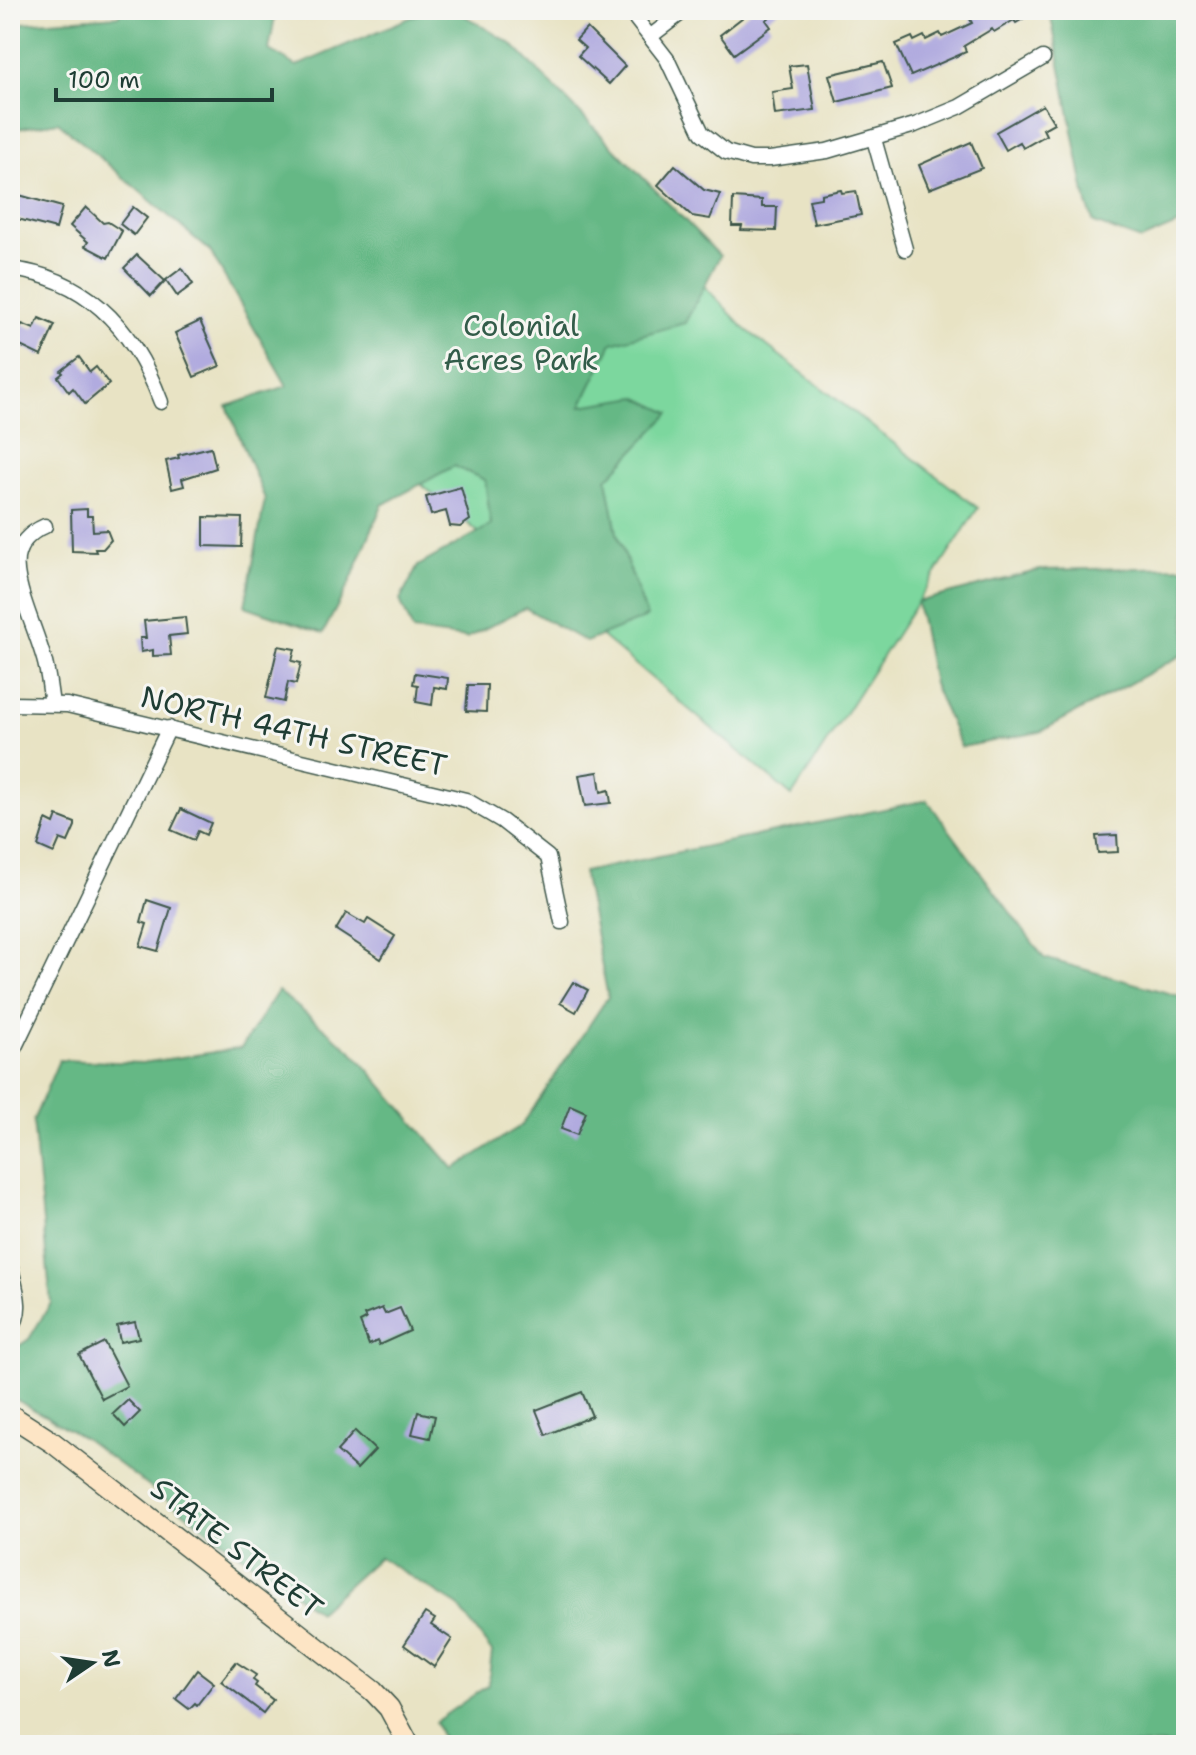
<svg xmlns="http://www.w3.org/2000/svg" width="1196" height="1755" font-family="'Shantell Sans',sans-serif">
<rect width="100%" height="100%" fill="#f6f6f2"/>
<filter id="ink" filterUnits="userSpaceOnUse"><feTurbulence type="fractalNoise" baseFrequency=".0125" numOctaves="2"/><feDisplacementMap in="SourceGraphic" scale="16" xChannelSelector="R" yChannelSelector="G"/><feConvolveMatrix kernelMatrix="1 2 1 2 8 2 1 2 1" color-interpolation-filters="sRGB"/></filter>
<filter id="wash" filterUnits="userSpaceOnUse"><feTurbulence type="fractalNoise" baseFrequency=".006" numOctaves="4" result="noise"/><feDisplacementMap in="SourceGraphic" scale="32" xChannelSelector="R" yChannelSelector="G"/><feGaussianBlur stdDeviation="1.8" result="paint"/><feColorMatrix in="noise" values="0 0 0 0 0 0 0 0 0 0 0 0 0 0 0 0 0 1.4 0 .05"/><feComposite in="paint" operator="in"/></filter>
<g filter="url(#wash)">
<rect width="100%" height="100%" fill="#e8e3c4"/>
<polygon fill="#7cd79e" stroke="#4e8a69" stroke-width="2" points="451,18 744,328 978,508 792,796 397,464"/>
<g fill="#65b885" stroke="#427a5c" stroke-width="2">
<polygon points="122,10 276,10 269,50 297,66 428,10 455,10 513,45 720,256 685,323 612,343 581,406 637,397 670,413 607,479 617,533 647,617 586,642 525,608 467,638 413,631 400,600 418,566 491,525 485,480 454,466 382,505 350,582 323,633 245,606 265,499 227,406 287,386 210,251 58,122 10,130 10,24 118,16"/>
<polygon points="1057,10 1186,10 1186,221 1141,240 1094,223 1087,204 1051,17"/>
<polygon points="1186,567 1186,653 1040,732 961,747 933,684 917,602 1040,570"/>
<polygon points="927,800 1044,958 1186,998 1186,1745 445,1745 435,1722 488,1685 492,1652 458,1606 379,1557 318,1612 85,1439 10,1396 10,1352 29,1339 51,1303 33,1121 59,1060 142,1063 241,1048 278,991 353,1052 454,1169 522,1125 608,997 583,872"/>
</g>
<g id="blocks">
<g fill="#b1abdf">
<polygon points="752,10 780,10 766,20 771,27 734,54 720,35"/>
<polygon points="986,10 1038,10 1016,23 1014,20 994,32 992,29 964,46 966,52 911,76 896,44 912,37 914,41 924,36 926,40 940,33 942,37 972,23 970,19"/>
<polygon points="587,28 625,66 609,84 578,56 585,48 576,40"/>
<polygon points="883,62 892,88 837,102 829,75"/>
<polygon points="807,64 815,110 775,115 772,92 793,89 789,66"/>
<polygon points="1043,105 1054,123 1043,129 1046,135 1023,148 1020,142 1006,150 996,132"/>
<polygon points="971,142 982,168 929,189 919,165"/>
<polygon points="675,165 704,190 720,194 710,219 692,216 658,185"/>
<polygon points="841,190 842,193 856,191 861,215 814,224 809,200 821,198 821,194"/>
<polygon points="12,193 62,207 56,229 10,217"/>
<polygon points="733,198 762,200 762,207 777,207 776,231 741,230 742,226 732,226"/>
<polygon points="86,207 103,223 108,222 122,231 108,258 85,246 88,242 70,226"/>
<polygon points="133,207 147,218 134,235 120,224"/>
<polygon points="137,255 165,281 151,296 124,268"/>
<polygon points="182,268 193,284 177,296 166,280"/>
<polygon points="39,318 55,325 41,356 14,343 22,324 34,329"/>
<polygon points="200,321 220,366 194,377 175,333"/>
<polygon points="79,357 90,372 96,367 109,384 85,404 73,388 69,392 58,377 63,373 61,371"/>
<polygon points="211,447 216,468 182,479 184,486 172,489 166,461 179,458 178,455"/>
<polygon points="461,487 470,520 460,527 450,526 446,511 431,515 426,497"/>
<polygon points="87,509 87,516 92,516 93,531 107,530 111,540 103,549 95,549 96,552 72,551 71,510"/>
<polygon points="204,517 242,518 241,547 204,546"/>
<polygon points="185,617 187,634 169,636 171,655 153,656 153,650 141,652 140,638 146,638 144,621"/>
<polygon points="278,646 295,649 292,661 301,663 296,684 288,682 284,702 266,698"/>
<polygon points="415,673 448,678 447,689 434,687 432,705 416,702 418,685 413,684"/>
<polygon points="468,685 487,685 486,712 466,711"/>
<polygon points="598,772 601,792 609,790 611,803 585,806 579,775"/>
<polygon points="181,809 211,823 206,835 198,831 194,840 171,830"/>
<polygon points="57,816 75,823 75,826 68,842 60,839 54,853 38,846 46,820 54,824"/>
<polygon points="1117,835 1118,852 1098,853 1096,836"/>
<polygon points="147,900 171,908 158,951 140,946 147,924 141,922"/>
<polygon points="346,913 365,924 368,919 395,936 381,959 336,930"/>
<polygon points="573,982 588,990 576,1012 560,1003"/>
<polygon points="570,1105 586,1112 577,1135 561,1129"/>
<polygon points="382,1308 385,1314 400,1308 410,1331 379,1345 377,1341 369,1345 360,1322 366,1319 364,1315"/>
<polygon points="135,1322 139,1338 120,1342 117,1326"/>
<polygon points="104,1342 127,1386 102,1399 79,1355"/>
<polygon points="582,1392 592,1416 546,1435 536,1410"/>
<polygon points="128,1400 140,1412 125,1427 113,1414"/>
<polygon points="418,1412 435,1416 430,1438 412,1434"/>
<polygon points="355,1431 375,1450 357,1469 337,1451"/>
<polygon points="425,1613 435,1619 431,1625 452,1639 434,1667 404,1645"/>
<polygon points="236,1662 256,1675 253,1680 257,1683 255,1686 273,1700 263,1713 221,1681"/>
<polygon points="197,1670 214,1683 197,1705 195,1703 189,1709 176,1699"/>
</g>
</g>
</g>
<g filter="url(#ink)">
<use href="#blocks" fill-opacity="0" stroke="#3d564a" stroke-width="2"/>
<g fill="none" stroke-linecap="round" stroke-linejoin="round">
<g stroke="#3d564a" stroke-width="17">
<g id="street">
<polyline points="629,10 667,59 702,133 726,152 751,159 770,159 827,151 915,125 959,107 1043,58"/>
<polyline points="651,36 685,10"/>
<polyline points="874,139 905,249"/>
<path d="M 10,269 C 89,278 135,332 161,402"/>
<path d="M 45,526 C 31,532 20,542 17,558 C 13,586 40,637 46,667 C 49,679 50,692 52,704"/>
<polyline points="10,704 67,705 466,800 502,821 548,857 562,922"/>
<polyline points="10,1057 169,728"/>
<path d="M 10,1264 C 14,1284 26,1312 10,1329"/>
</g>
</g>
<g stroke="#3d564a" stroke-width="23">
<polyline id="secondary" points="10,1415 52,1442 373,1691 389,1708 409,1745"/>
</g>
<use href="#street" stroke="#fff" stroke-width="14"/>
<use href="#secondary" stroke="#fde5c5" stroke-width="20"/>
</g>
</g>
<g text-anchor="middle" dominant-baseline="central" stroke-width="6" stroke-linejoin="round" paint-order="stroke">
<g font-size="30" fill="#325c49" stroke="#f6f6f2">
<text x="521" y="325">Colonial<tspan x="521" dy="34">Acres Park</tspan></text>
</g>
<g font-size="30" fill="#1f3d34" stroke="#f6f6f2">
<text transform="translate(294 731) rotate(13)">NORTH 44TH STREET</text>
<text transform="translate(237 1548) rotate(38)">STATE STREET</text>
</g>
</g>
<rect width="1196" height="1755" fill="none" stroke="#f6f6f2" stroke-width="40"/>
<g transform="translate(92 1663) rotate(77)" stroke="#f6f6f2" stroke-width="6" paint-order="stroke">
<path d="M0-6L14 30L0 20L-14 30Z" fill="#1f3d34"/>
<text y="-12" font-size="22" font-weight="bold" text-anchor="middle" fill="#1f3d34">N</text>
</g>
<path d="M56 88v12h216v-12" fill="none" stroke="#1f3d34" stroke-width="4"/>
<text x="68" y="88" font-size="24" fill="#1f3d34" stroke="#f6f6f2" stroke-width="6" paint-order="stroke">100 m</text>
</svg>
